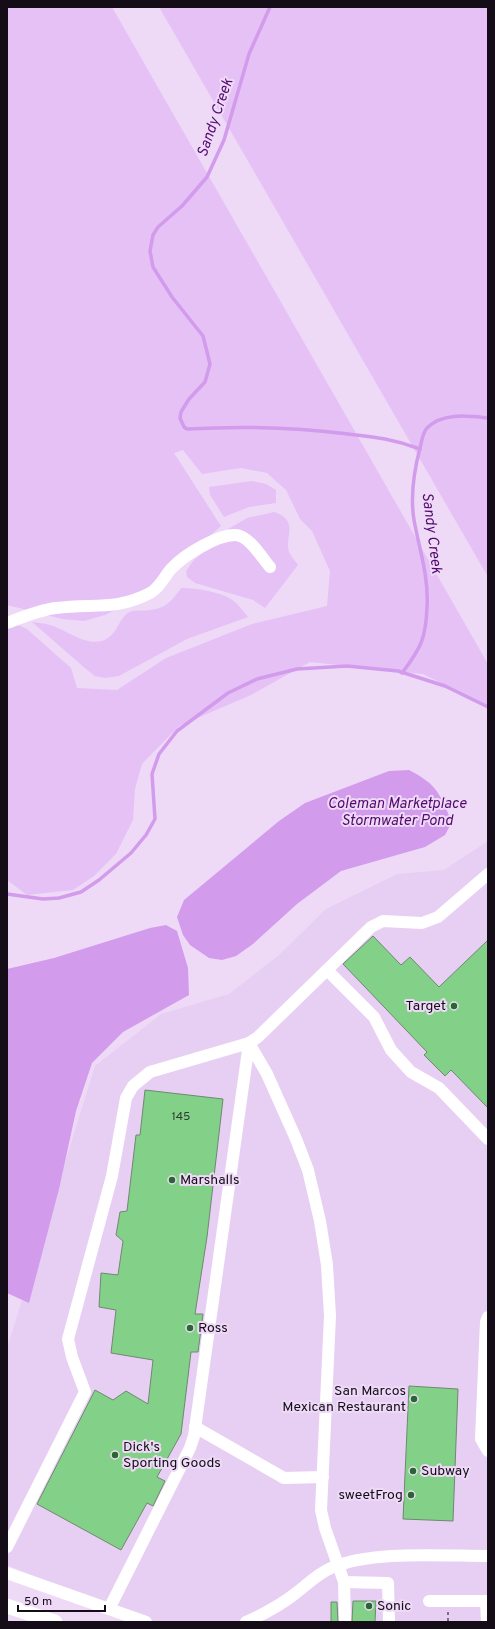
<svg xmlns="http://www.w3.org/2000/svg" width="495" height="1629" font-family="Overpass,sans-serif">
<rect width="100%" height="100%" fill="#eedaf7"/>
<polygon fill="#e7cff3" points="488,841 488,1622 147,1622 7,1565 7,1348 95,1066 161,1014 229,994 279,955 326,909 397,874 444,870"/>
<g fill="#e5c1f6">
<polygon points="7,7 112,7 488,664 488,708 477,701 423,674 310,662 251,695 179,726 142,764 135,789 133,820 116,854 94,876 73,890 27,895 7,880 7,620 27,629 71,668 77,688 117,690 166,658 252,624 327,606 330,571 312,531 300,519 286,490 267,473 241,468 202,474 183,450 174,453 221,526 184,559 174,575 163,585 105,615 84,621 62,619 7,605"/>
<polygon points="159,7 488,7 488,577"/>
<polygon points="252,481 266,484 276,490 276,503 249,507 224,517 210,495 209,487"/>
<path d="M 274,512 C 300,521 284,536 289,552 C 291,556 295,561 298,565 L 265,608 L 253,600 L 195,583 L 187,577 L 186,571 L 193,561 L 230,528 L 247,518 Z"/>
<path d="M 181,588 C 196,588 224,592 235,602 C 240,607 244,612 248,617 L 187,639 L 119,676 L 105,678 L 95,676 L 86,669 L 32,622 C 38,623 44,623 50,625 C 67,630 90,650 108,638 C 118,632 120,615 132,611 C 137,610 144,611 150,610 C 165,609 173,600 181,588 Z"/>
</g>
<g fill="#d29bec">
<path d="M 409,770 C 438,785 439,793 452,822 L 445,835 L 425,847 L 341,871 L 297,904 L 253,944 L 236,956 L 222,960 L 209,958 L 190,945 L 183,935 L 177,917 L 184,900 L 279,821 L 305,803 L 389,771 Z"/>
<polygon points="166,925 177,931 188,968 189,995 123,1032 92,1063 76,1111 59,1189 29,1303 7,1293 7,969 54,958 150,928"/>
</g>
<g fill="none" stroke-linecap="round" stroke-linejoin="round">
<g stroke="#d29bec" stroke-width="3.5">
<path d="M 270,7 L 249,54 L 224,140 L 207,177 L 182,206 L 158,227 L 153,235 L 150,251 L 153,267 L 172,297 L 203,336 L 210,364 L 205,382 L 189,399 L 181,412 L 180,418 L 184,427 L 187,429 C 241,426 294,427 348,434 C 375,437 394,439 420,449"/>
<path d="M 402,673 C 421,648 426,638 427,607 C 429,577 419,548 414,520 C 410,496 414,471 420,448 C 422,441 422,434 427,428 C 442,412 469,416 488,418"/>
<polyline points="7,894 43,899 59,898 81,892 99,880 131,853 146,835 155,819 152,774 159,754 177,731 228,693 257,679 297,669 347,666 398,671 445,686 488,707"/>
</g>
</g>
<g fill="#83d088" stroke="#708871">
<polygon points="373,936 401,965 410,957 439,987 488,940 488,1108 451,1070 445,1076 424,1055 427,1052 343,964"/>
<polygon points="145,1090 223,1099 207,1237 195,1314 203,1314 198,1352 191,1352 181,1434 157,1477 165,1481 153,1506 147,1503 121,1550 37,1504 95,1390 113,1400 126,1391 148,1404 153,1360 111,1353 116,1310 99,1307 101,1273 118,1275 123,1241 116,1235 120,1212 127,1211 136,1135 140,1135"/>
<polygon points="409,1386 458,1389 453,1521 403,1519"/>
<polygon points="353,1601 376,1601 375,1622 352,1622"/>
<polygon points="331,1602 337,1602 338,1622 331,1622"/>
</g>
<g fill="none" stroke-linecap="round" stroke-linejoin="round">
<g stroke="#7b6e81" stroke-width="2" stroke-dasharray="3 3" stroke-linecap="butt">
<polyline points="448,1612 448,1622"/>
<polyline points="428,1622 468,1622"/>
</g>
<g stroke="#fff" stroke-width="12">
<path d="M 7,623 C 23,617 39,610 56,608 C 92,603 116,611 150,593 C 161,587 164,576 172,568 C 184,555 217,535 235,535 C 249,535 262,558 270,567"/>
<polyline points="327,970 374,1017 391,1050 411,1072 439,1088 488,1139"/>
<polyline points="488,1317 486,1322 481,1439 488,1451"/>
<polyline points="195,1427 284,1478 323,1477"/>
<polyline points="7,1547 85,1392 72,1357 68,1339 112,1176 126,1098 133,1086 150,1072 249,1043 194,1436 190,1448 109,1609"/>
<polyline points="7,1573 146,1622"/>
<polyline points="344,1582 388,1583 389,1622"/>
<polyline points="429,1601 488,1601"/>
<polyline points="486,1601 487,1622"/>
<path d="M 246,1622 C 264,1614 281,1605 296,1593 C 308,1584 317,1574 331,1568 C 372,1550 442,1556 488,1556"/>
<polyline points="345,1622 344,1582 325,1528 321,1510 330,1316 327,1265 320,1221 308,1170 296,1139 267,1074 249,1043 258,1037 371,927 383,921 422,923 438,917 488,874"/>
</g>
<polyline stroke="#fff" stroke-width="15" points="7,1606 55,1622"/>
</g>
<g fill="#286730" stroke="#eedaf7" stroke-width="1.5">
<circle cx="454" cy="1006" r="4"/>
<circle cx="172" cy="1180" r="4"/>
<circle cx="190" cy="1328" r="4"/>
<circle cx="414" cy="1399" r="4"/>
<circle cx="115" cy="1455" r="4"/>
<circle cx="413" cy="1471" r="4"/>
<circle cx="411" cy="1495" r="4"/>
<circle cx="369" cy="1606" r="4"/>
</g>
<g text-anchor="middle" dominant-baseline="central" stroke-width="4" stroke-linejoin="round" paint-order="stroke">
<g font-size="12" fill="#303e33">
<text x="181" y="1117">145</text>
</g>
<g font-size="14" fill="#140d17" stroke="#eedaf7" text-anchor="start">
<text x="446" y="1006" text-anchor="end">Target</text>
<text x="180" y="1180">Marshalls</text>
<text x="198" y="1328">Ross</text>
<text x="406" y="1391" text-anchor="end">San Marcos<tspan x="406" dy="16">Mexican Restaurant</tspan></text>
<text x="123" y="1447">Dick's<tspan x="123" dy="16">Sporting Goods</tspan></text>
<text x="421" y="1471">Subway</text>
<text x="403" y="1495" text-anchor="end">sweetFrog</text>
<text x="377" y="1606">Sonic</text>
</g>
<g font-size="15" font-style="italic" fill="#540a6d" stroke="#eedaf7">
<text transform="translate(216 118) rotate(-71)">Sandy Creek</text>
<text transform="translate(431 533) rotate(83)">Sandy Creek</text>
<text x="397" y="804">Coleman Marketplace<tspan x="397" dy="17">Stormwater Pond</tspan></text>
</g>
</g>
<rect width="495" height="1629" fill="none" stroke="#140d17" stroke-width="16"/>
<path d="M18 1605v6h87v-6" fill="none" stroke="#140d17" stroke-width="2"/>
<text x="24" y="1605" font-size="12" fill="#140d17" stroke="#eedaf7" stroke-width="3" paint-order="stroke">50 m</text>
</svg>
